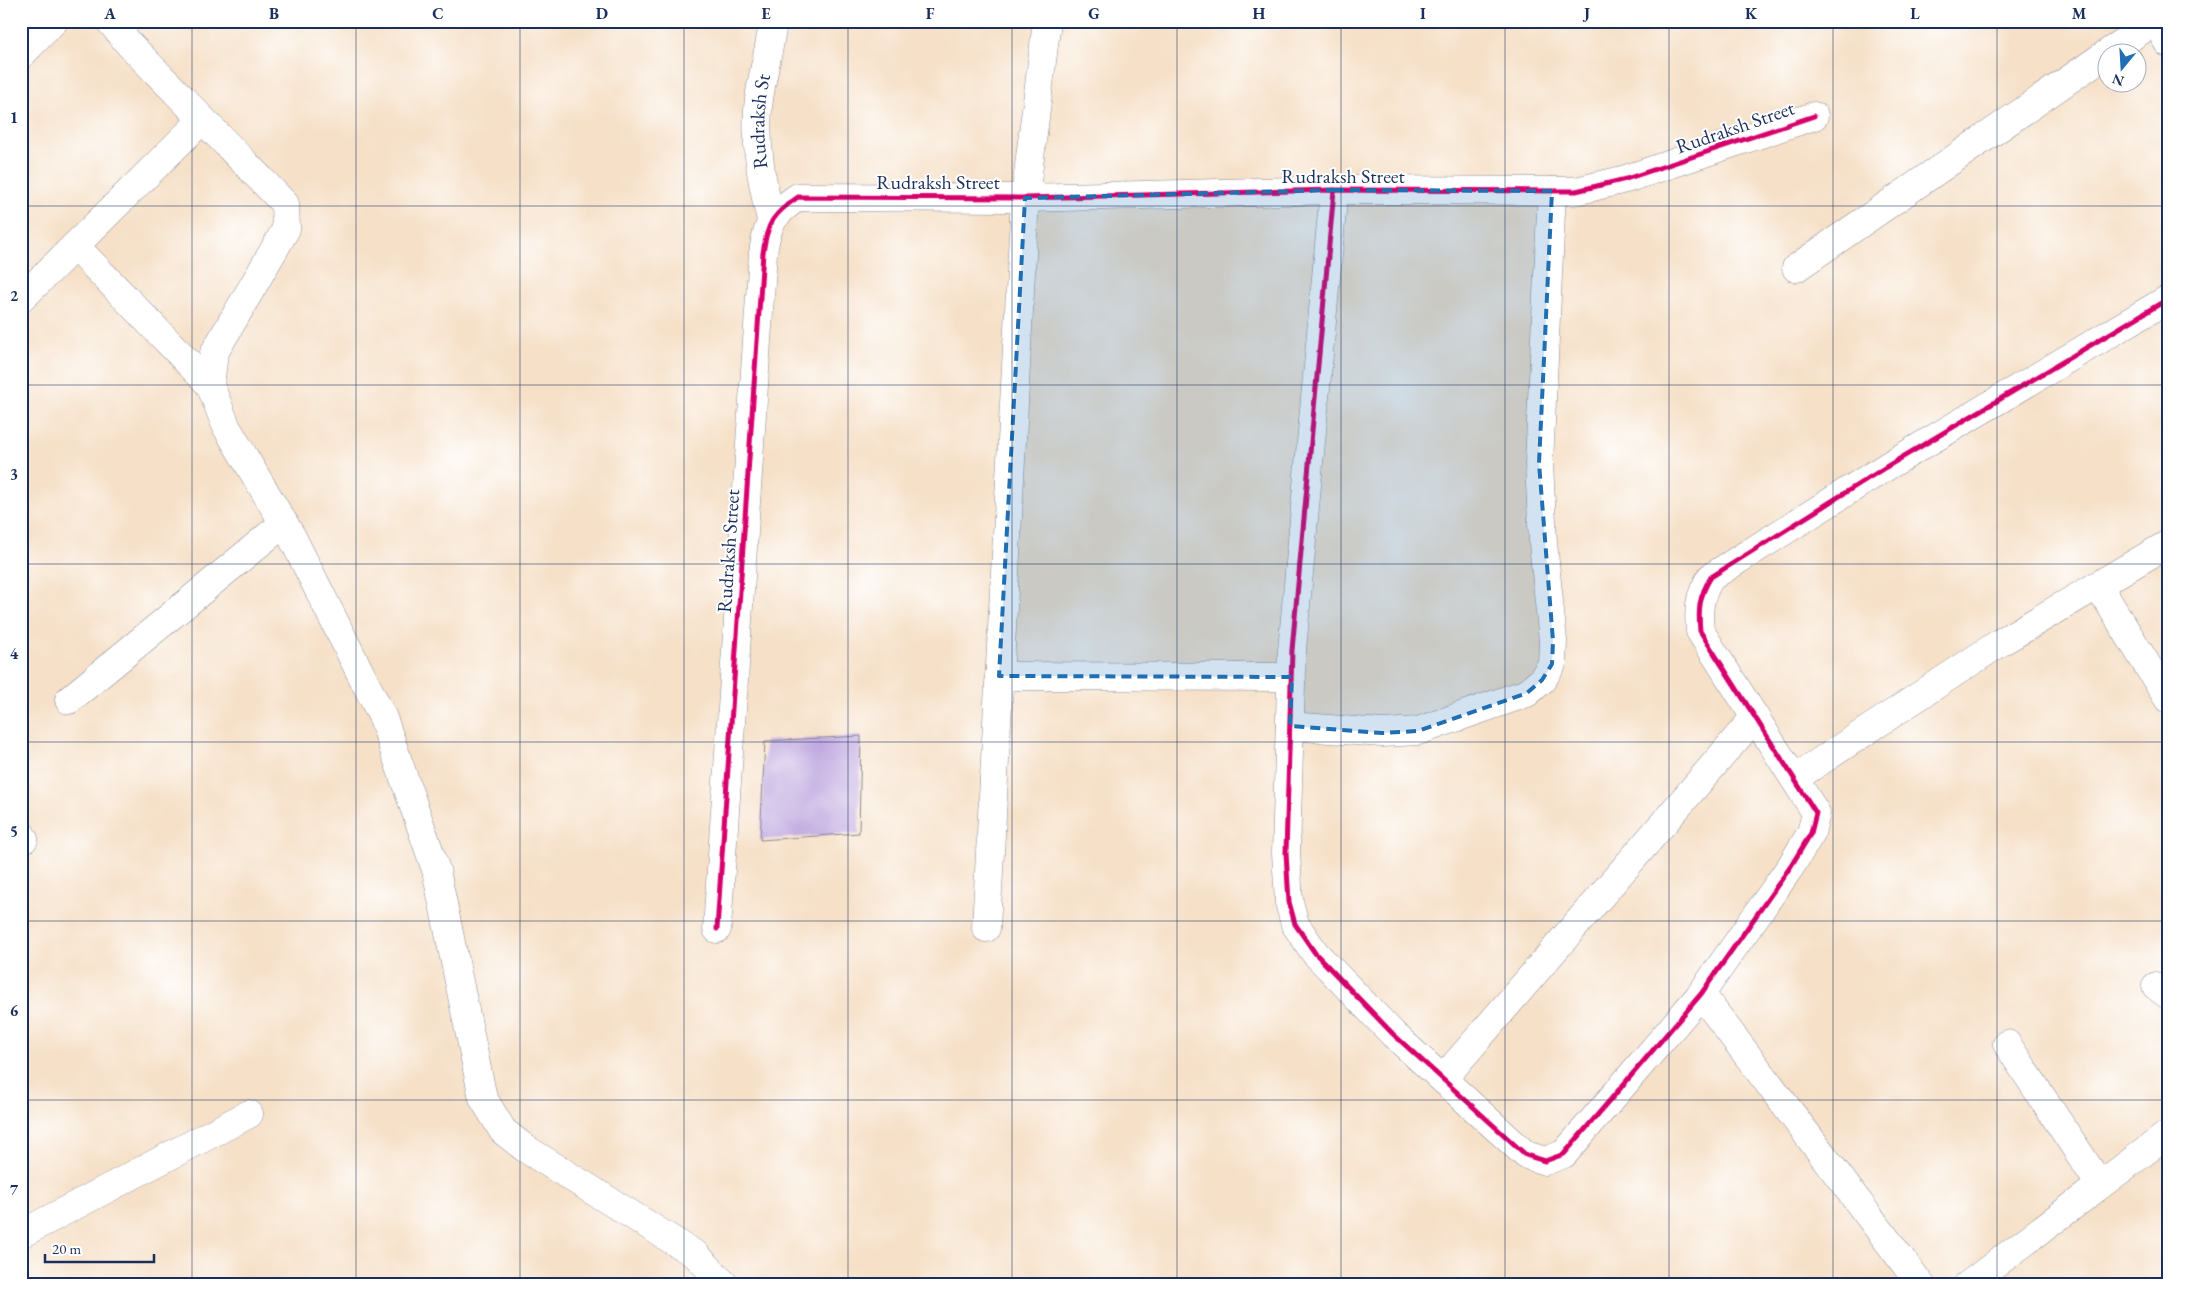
<svg xmlns="http://www.w3.org/2000/svg" width="2189" height="1306" font-family="'EB Garamond',serif">
<rect width="100%" height="100%" fill="#fff"/>
<filter id="ink" filterUnits="userSpaceOnUse"><feTurbulence type="fractalNoise" baseFrequency=".02" numOctaves="2"/><feDisplacementMap in="SourceGraphic" scale="10" xChannelSelector="R" yChannelSelector="G"/><feConvolveMatrix kernelMatrix="1 2 1 2 8 2 1 2 1" color-interpolation-filters="sRGB"/></filter>
<filter id="wash" filterUnits="userSpaceOnUse"><feTurbulence type="fractalNoise" baseFrequency=".0096" numOctaves="4" result="noise"/><feDisplacementMap in="SourceGraphic" scale="20" xChannelSelector="R" yChannelSelector="G"/><feGaussianBlur stdDeviation="1.12" result="paint"/><feColorMatrix in="noise" values="0 0 0 0 0 0 0 0 0 0 0 0 0 0 0 0 0 1.4 0 .05"/><feComposite in="paint" operator="in"/></filter>
<g filter="url(#wash)">
<rect width="100%" height="100%" fill="#f6e0c7"/>
<g id="blocks">
<polygon fill="#c1aae0" points="861,736 859,833 760,840 765,741"/>
</g>
</g>
<g filter="url(#ink)">
<use href="#blocks" fill-opacity="0" stroke="#888892" stroke-width="1"/>
<g fill="none" stroke-linecap="round" stroke-linejoin="round">
<g stroke="#888892" stroke-width="29">
<g id="minor">
<polyline points="110,21 129,44 285,204 286,229 214,353 210,385 227,428 292,537 383,718 436,870 483,1098 503,1131 526,1149 696,1255 725,1285"/>
<polyline points="2155,21 2168,43"/>
<polyline points="2109,52 2155,21"/>
<polyline points="21,55 54,21"/>
<path d="M 1334,190 L 1292,650 L 1286,853 L 1289,902 L 1295,924 L 1315,953 L 1393,1034 L 1526,1155 L 1545,1161 L 1564,1154 L 1701,994 L 1791,866 L 1811,833 L 1816,813 L 1700,631 C 1698,609 1699,596 1711,577 L 1886,467 L 2168,299"/>
<path id="s1" d="M 771,220 C 762,182 755,148 758,109 C 760,80 770,51 773,21"/>
<polyline points="75,246 210,385"/>
<polyline points="1796,268 2106,54"/>
<polyline points="21,299 202,120"/>
<polyline points="2098,585 2168,699"/>
<polyline points="999,676 1292,677"/>
<polyline points="69,700 284,523"/>
<polyline points="1290,726 1382,733 1418,731 1527,693 1542,680 1552,664 1553,641 1543,543 1539,463 1552,191"/>
<polyline points="1795,778 2001,642 2168,544"/>
<polyline points="21,834 24,839"/>
<polyline points="986,928 1025,198 1047,21"/>
<path d="M 717,929 L 763,253 C 767,223 773,214 798,197 L 1025,198 L 1334,190 L 1576,191 L 1626,179 L 1814,116"/>
<polyline points="2156,986 2168,995"/>
<polyline points="1701,994 1921,1285"/>
<polyline points="2007,1044 2100,1185"/>
<polyline points="1443,1079 1755,717"/>
<polyline points="21,1234 249,1114"/>
<polyline points="1968,1285 2168,1134"/>
</g>
</g>
<use href="#minor" stroke="#fff" stroke-width="28"/>
<g stroke="#fff" stroke-width="8">
<g id="cycleway">
<path d="M 1334,190 L 1292,650 L 1286,853 L 1289,902 L 1295,924 L 1315,953 L 1393,1034 L 1526,1155 L 1545,1161 L 1564,1154 L 1701,994 L 1791,866 L 1811,833 L 1816,813 L 1700,631 C 1698,609 1699,596 1711,577 L 1886,467 L 2168,299"/>
<path d="M 717,929 L 763,253 C 767,223 773,214 798,197 L 1025,198 L 1334,190 L 1576,191 L 1626,179 L 1814,116"/>
</g>
</g>
<use href="#cycleway" stroke="#d6006c" stroke-width="5"/>
</g>
</g>
<path fill="#1f6fb2" fill-opacity="0.2" stroke="#1f6fb2" stroke-width="4" stroke-dasharray="10 6" stroke-linejoin="round" d="M 1334,190 L 1552,191 L 1539,463 L 1553,641 L 1552,664 L 1542,680 L 1527,693 L 1418,731 L 1382,733 L 1290,726 L 1292,677 L 999,676 L 1025,198 Z"/>
<path fill="none" stroke="#1b2f5e" stroke-width="1" stroke-opacity="0.55" d="M 192,21 L 192,1285M 356,21 L 356,1285M 520,21 L 520,1285M 684,21 L 684,1285M 848,21 L 848,1285M 1012,21 L 1012,1285M 1177,21 L 1177,1285M 1341,21 L 1341,1285M 1505,21 L 1505,1285M 1669,21 L 1669,1285M 1833,21 L 1833,1285M 1997,21 L 1997,1285M 21,206 L 2168,206M 21,385 L 2168,385M 21,564 L 2168,564M 21,742 L 2168,742M 21,921 L 2168,921M 21,1100 L 2168,1100"/>
<g text-anchor="middle" dominant-baseline="central" stroke-width="4" stroke-linejoin="round" paint-order="stroke">
<g font-size="20" fill="#1b2f5e" stroke="#fff">
<text stroke="none"><textPath href="#s1" startOffset="100">Rudraksh St</textPath></text>
<text transform="translate(1735 127) rotate(-19)">Rudraksh Street</text>
<text x="1343" y="176">Rudraksh Street</text>
<text x="938" y="182">Rudraksh Street</text>
<text transform="translate(728 551) rotate(-86)">Rudraksh Street</text>
</g>
</g>
<rect width="2189" height="1306" fill="none" stroke="#fff" stroke-width="55"/>
<g transform="translate(2122 68) rotate(198)"><circle r="24" fill="#ffffff" stroke="#a4acbf"/>
<path d="M0-4L9 19L0 12L-9 19Z" fill="#1f6fb2"/>
<text y="-8" font-size="14" font-weight="bold" text-anchor="middle" fill="#1b2f5e">N</text>
</g>
<path d="M45 1254v8h109v-8" fill="none" stroke="#1b2f5e" stroke-width="2.5"/>
<text x="52" y="1254" font-size="15" fill="#1b2f5e" stroke="#ffffff" stroke-width="4" paint-order="stroke">20 m</text>
<rect x="28" y="28" width="2134" height="1250" fill="none" stroke="#1b2f5e" stroke-width="2"/>
<g font-size="16" text-anchor="middle" font-weight="bold" fill="#1b2f5e">
<text x="110" y="19">A</text>
<text x="274" y="19">B</text>
<text x="438" y="19">C</text>
<text x="602" y="19">D</text>
<text x="766" y="19">E</text>
<text x="930" y="19">F</text>
<text x="1094" y="19">G</text>
<text x="1259" y="19">H</text>
<text x="1423" y="19">I</text>
<text x="1587" y="19">J</text>
<text x="1751" y="19">K</text>
<text x="1915" y="19">L</text>
<text x="2079" y="19">M</text>
<text x="14" y="123">1</text>
<text x="14" y="301">2</text>
<text x="14" y="480">3</text>
<text x="14" y="659">4</text>
<text x="14" y="837">5</text>
<text x="14" y="1016">6</text>
<text x="14" y="1195">7</text>
</g>
</svg>
